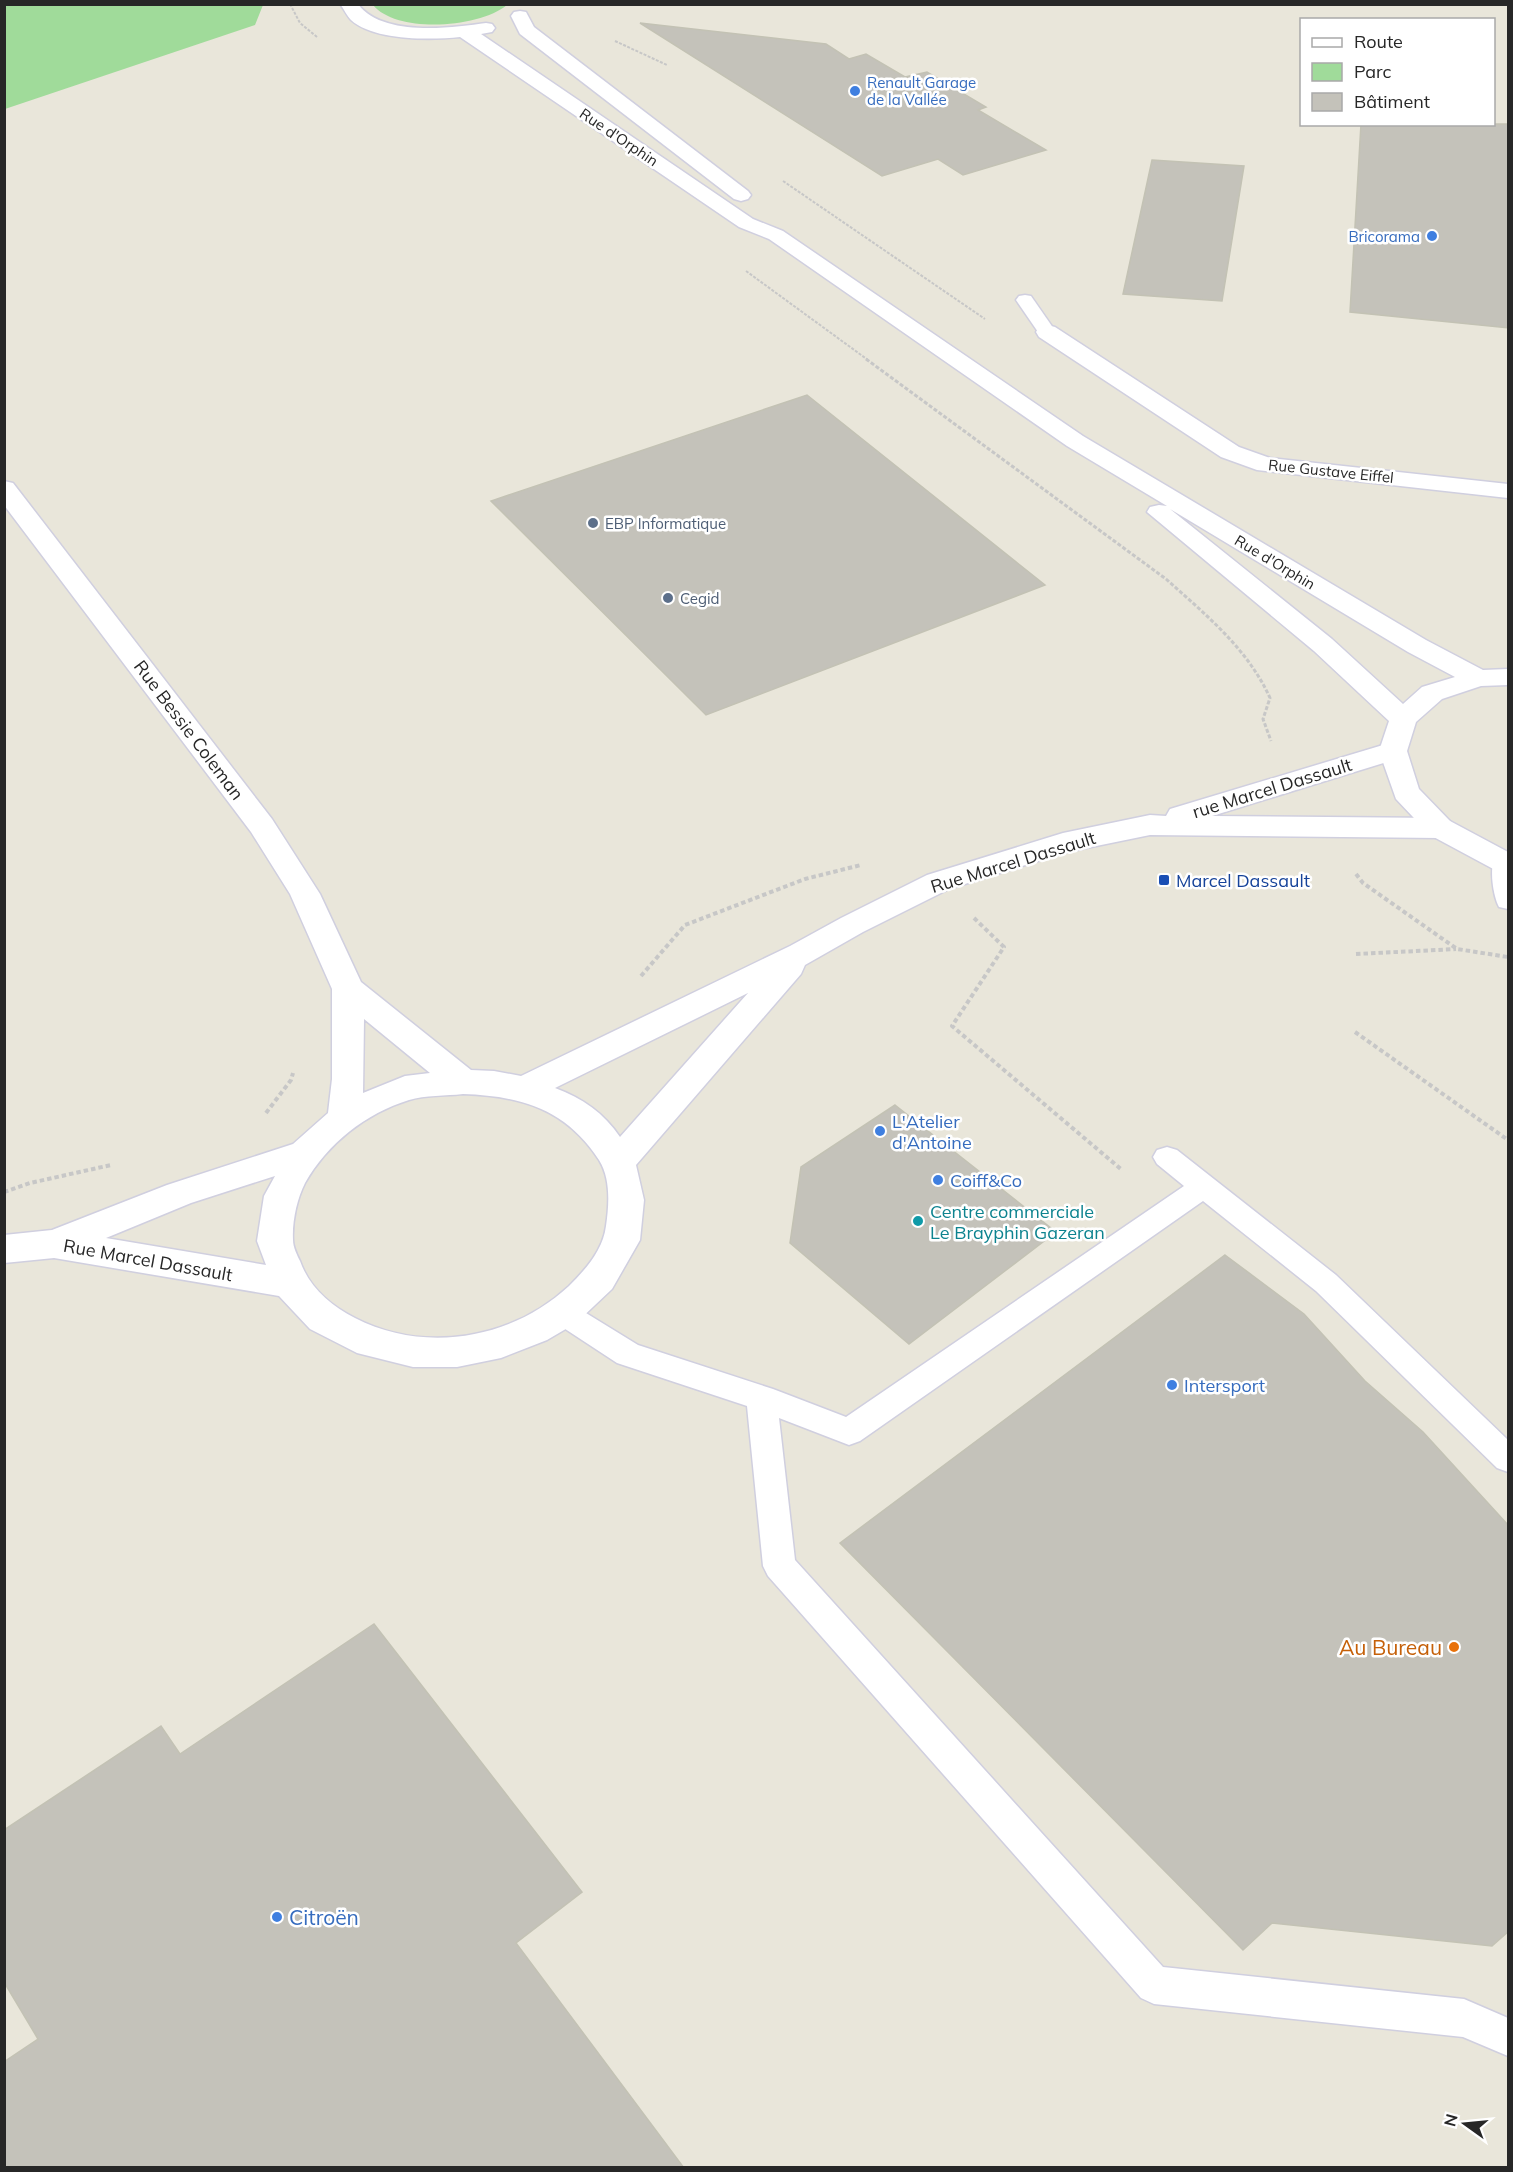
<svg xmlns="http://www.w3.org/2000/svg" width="1513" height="2172" font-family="Mulish,sans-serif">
<rect width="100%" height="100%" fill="#e9e6da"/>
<g fill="#a0db9a">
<polygon points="4,5 5,4 263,5 255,25 5,109"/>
<path d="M 373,5 L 507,5 C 479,28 397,34 373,5 Z"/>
</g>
<g fill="#c4c2ba" stroke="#c3c2b4" stroke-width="1.5">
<polygon points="640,23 826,44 849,59 866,54 905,77 927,72 986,107 978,110 1046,150 963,175 938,159 882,176"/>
<polygon points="1361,124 1509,124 1509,328 1350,312"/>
<polygon points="1152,160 1244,166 1222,301 1123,294"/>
<polygon points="807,395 1045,585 706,715 491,501"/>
<polygon points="895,1105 1056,1232 909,1344 790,1243 801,1167"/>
<polygon points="1225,1255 1304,1314 1365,1381 1423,1432 1509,1526 1509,1931 1492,1946 1272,1923 1243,1950 840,1543"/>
<polygon points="374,1624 582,1892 516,1943 684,2168 4,2168 4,2062 38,2039 4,1982 4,1830 161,1726 180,1754"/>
</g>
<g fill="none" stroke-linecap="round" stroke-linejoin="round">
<g stroke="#d0cfdf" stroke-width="3">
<g id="lane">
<polygon points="1025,295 1031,296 1056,332 1053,336 1041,336 1038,332 1016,300 1019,296"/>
<path d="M 1504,855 L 1508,856 L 1508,909 L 1499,907 C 1493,896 1489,868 1495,857 Z"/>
<polygon points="1167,1147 1177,1150 1336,1275 1508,1440 1508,1472 1497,1468 1316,1291 1203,1201 860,1441 849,1445 779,1418 795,1560 1163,1967 1464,1999 1508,2018 1508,2056 1463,2037 1154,2004 1141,1998 768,1576 763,1566 747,1406 617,1363 553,1321 548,1313 553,1305 563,1301 573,1305 638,1345 773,1389 846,1417 1184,1186 1157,1164 1153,1157 1157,1150"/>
</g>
</g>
<g stroke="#d0cfdf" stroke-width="3">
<g id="street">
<polygon points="1047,325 1055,327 1239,447 1270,458 1508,484 1508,498 1257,470 1221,457 1039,337 1036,332 1039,327"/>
<path d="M 4,481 L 13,483 L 272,819 L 320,894 L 361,982 L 471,1070 L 494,1071 L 521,1076 L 790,946 L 841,918 L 927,875 L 1063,833 L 1150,815 L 1166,816 L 1170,809 L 1393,742 L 1403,745 L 1407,751 L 1403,757 L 1212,816 L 1440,818 L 1450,821 L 1455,828 L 1450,835 L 1440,838 L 1150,835 L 1067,852 L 949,889 L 863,932 L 805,965 L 801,974 L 636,1165 L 644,1200 L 640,1240 L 612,1289 L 576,1323 L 547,1340 L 501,1358 L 457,1367 L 413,1367 L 357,1353 L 310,1329 L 279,1296 L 54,1258 L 4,1263 L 4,1235 L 52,1230 L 167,1185 L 293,1144 L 328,1113 L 332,1079 L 332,989 L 290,894 L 251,832 L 4,505 ZM 748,993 L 620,1137 C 604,1113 582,1098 555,1088 ZM 364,1019 L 430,1073 L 405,1076 L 363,1093 ZM 463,1094 C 521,1096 566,1109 599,1160 C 611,1179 609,1205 606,1226 C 603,1250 586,1269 569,1286 C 512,1339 425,1354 355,1318 C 331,1306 309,1287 300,1261 C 297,1255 293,1247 293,1240 C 292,1221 297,1199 305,1183 C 327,1144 366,1113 409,1100 C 425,1095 446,1096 463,1094 ZM 275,1176 L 264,1196 L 257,1241 L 266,1265 L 106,1238 L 191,1203 Z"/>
</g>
</g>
<g stroke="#d0cfdf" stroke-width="3">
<g id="secondary">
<path d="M 340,4 L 358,4 C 382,37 451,28 486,23 L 492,24 L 495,28 L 492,32 L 481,34 L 753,219 L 783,231 L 1083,436 L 1426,640 L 1483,670 L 1508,669 L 1508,685 L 1481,686 L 1442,699 L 1416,722 L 1407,751 L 1419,789 L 1450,821 L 1508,852 L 1508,874 L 1497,871 L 1430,835 L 1396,799 L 1379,751 L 1389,721 L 1314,651 L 1147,512 L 1150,507 L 1159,505 L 1167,506 L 1067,446 L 769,239 L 739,227 L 460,37 C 431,40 374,41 351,20 C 347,16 344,9 340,4 ZM 1170,509 L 1408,652 L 1455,677 L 1422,687 L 1403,704 L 1332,639 Z"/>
<polygon points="520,11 526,12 534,27 748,191 751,195 748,199 741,201 734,199 520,34 511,16 514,12"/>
</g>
</g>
<g stroke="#c7c7c7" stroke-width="2" stroke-dasharray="3 1.5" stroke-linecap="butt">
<polyline points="290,4 300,23 317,37"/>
<polyline points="615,41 667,65"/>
<polyline points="783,181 985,319"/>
<polyline points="746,271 868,360"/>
</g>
<path stroke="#c7c7c7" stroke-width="3" stroke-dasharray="4 2" stroke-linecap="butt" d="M 866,359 L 1166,579 C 1205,614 1248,649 1270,698 L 1263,719 L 1271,741"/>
<g stroke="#c7c7c7" stroke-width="4" stroke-dasharray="4.5 3" stroke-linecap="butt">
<polyline points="1356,874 1363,883 1457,949 1508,957"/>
<polyline points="974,918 1004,947 952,1026 1122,1170"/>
<polyline points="1356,954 1456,949"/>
<polyline points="641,976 685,925 805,879 861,865"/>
<polyline points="1355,1032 1508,1140"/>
<polyline points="266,1113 291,1080 293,1073"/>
<polyline points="4,1192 30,1183 111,1165"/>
</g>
<use href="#lane" fill="#fff" fill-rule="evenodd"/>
<use href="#street" fill="#fff" fill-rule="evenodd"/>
<use href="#secondary" fill="#fff" fill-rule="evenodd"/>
</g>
<g fill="#3f7fe0" stroke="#fff" stroke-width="2">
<circle cx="855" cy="91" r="6"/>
<circle cx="1432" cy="236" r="6"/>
<circle cx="880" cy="1131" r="6"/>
<circle cx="938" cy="1180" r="6"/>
<circle cx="1172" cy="1385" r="6"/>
<circle cx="277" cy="1917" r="6"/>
</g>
<g fill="#5c6f8a" stroke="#fff" stroke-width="2">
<circle cx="593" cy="523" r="6"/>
<circle cx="668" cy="598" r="6"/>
</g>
<rect fill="#1a4fb4" stroke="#fff" stroke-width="2" x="1158" y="874" width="12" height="12" rx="3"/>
<circle fill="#0f9aa8" stroke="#fff" stroke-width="2" cx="918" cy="1221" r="6"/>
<circle fill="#e8710a" stroke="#fff" stroke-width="2" cx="1454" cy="1647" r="6"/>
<g text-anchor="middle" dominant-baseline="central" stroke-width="5" stroke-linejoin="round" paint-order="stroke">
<g font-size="15" fill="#366cbe" stroke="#fff" text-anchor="start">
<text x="867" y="82">Renault Garage<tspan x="867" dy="17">de la Vallée</tspan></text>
<text x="1420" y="236" text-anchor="end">Bricorama</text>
</g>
<g font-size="15" fill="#272727" stroke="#fff">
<text transform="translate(619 137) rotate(34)">Rue d'Orphin</text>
<text transform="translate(1331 471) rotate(6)">Rue Gustave Eiffel</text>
<text transform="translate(1275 562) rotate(31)">Rue d'Orphin</text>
</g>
<g font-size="15" fill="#4e5e75" stroke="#fff" text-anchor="start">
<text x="605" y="523">EBP Informatique</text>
<text x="680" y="598">Cegid</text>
</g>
<g font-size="18" fill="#272727" stroke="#fff">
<text transform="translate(189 730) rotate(53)">Rue Bessie Coleman</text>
<text transform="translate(1272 788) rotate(-17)">rue Marcel Dassault</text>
<text transform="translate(1013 862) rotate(-17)">Rue Marcel Dassault</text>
<text transform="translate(148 1260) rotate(10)">Rue Marcel Dassault</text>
</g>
<g font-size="18" fill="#164399" stroke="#fff" text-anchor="start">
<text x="1176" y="880">Marcel Dassault</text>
</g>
<g font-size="18" fill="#366cbe" stroke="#fff" text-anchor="start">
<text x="892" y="1121">L'Atelier<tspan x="892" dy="21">d'Antoine</tspan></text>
<text x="950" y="1180">Coiff&amp;Co</text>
<text x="1184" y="1385">Intersport</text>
</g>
<g font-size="18" fill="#0d838f" stroke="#fff" text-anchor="start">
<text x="930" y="1211">Centre commerciale<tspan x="930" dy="21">Le Brayphin Gazeran</tspan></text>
</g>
<g font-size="21" fill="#c56008" stroke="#fff" text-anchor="end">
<text x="1442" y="1647">Au Bureau</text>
</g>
<g font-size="21" fill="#366cbe" stroke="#fff" text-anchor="start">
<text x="289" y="1917">Citroën</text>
</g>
</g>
<rect width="1513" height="2172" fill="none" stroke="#272727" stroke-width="12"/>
<rect x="1300" y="18" width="195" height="108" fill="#ffffff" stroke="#a9a9a9" stroke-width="1.5"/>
<rect x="1312" y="38" width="30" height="9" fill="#ffffff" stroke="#a9a9a9" stroke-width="1.5"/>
<text x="1354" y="48" font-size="18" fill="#272727">Route</text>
<rect x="1312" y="63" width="30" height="18" fill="#a0db9a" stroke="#a9a9a9" stroke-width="1.5"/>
<text x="1354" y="78" font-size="18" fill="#272727">Parc</text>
<rect x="1312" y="93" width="30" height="18" fill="#c4c2ba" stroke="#a9a9a9" stroke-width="1.5"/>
<text x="1354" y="108" font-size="18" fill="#272727">Bâtiment</text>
<g transform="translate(1465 2124) rotate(285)" stroke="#ffffff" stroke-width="4.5" paint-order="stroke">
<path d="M0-4.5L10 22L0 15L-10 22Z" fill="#272727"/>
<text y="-9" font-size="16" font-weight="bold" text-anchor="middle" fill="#272727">N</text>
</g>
</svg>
